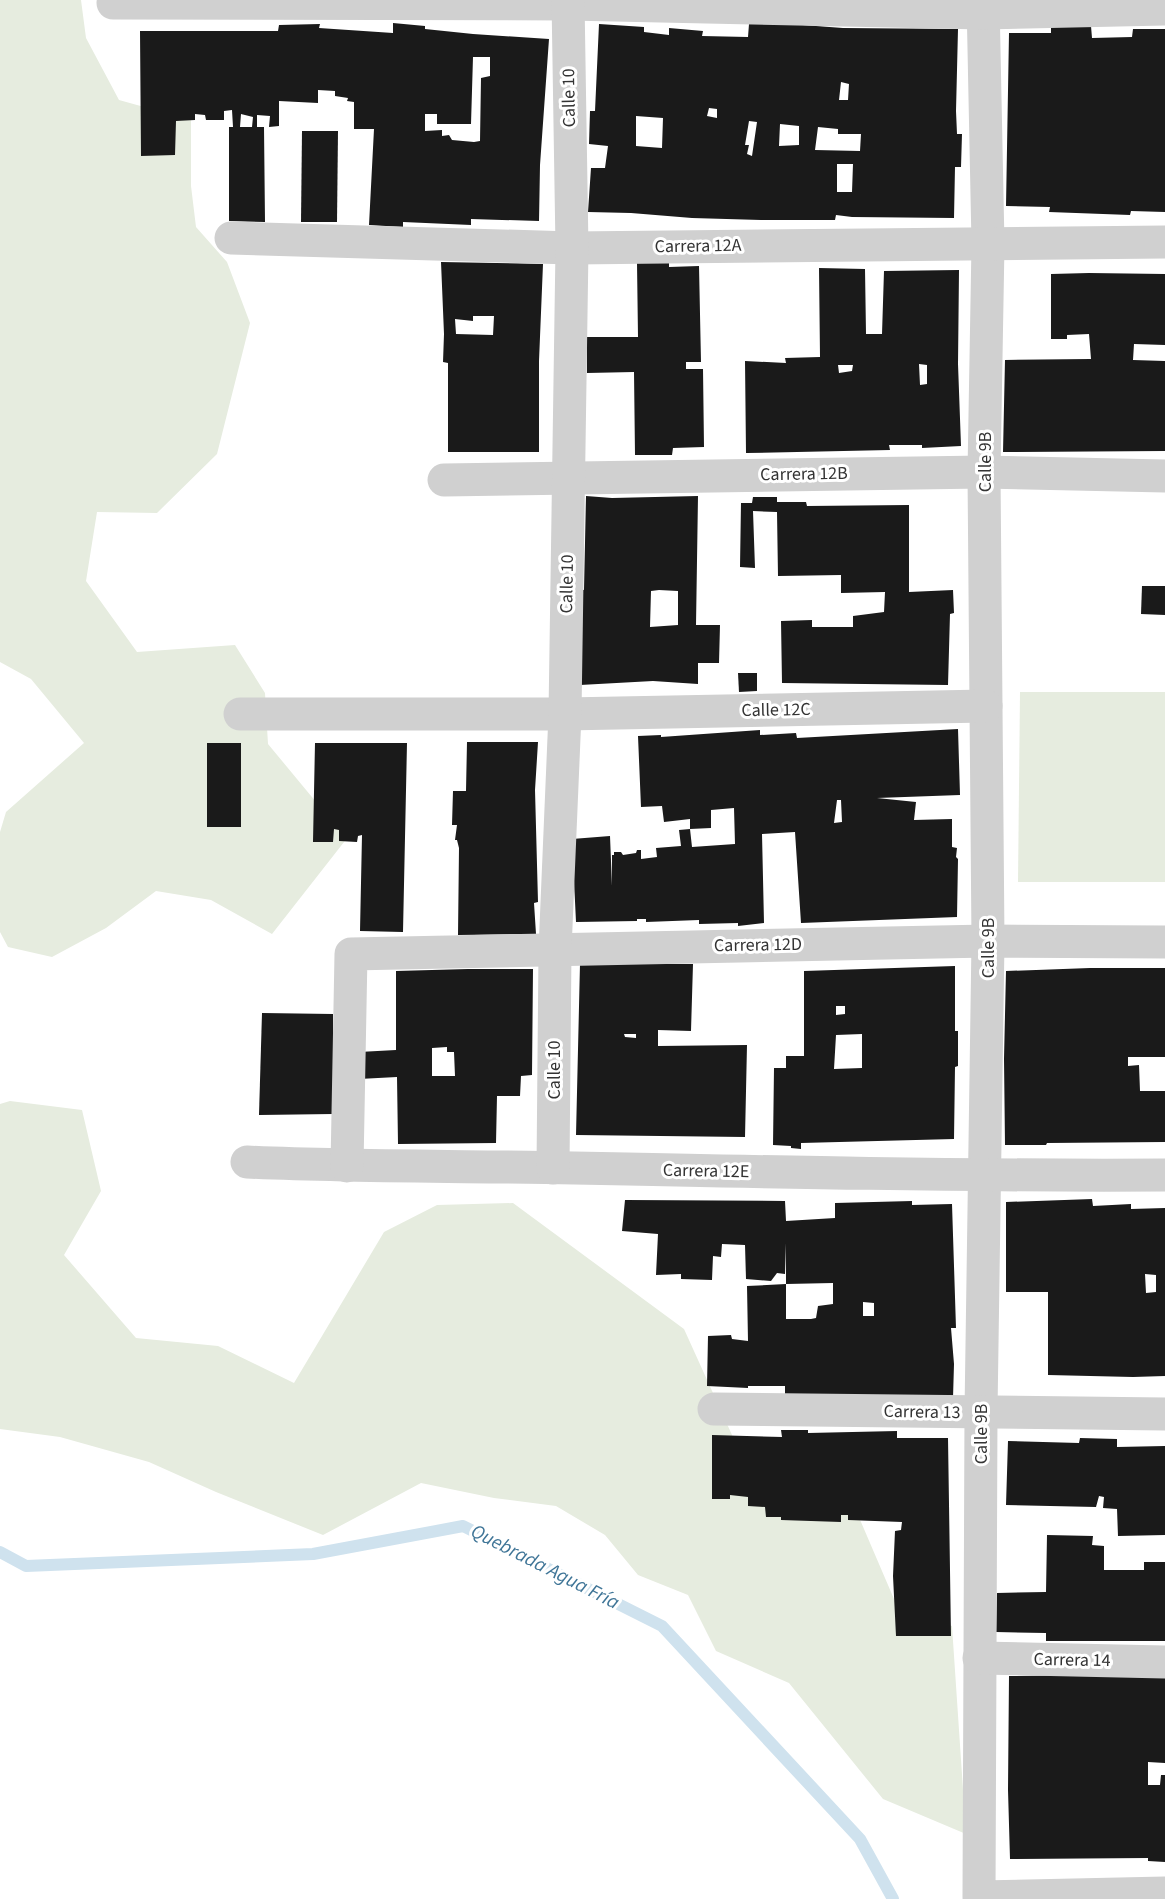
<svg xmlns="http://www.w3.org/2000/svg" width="1165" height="1899" font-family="'Source Sans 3',sans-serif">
<rect width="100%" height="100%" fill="#fff"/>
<g fill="#e6ecdf">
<polygon points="0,0 81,0 86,38 119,100 191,120 191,186 196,227 227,262 250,323 217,454 157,513 97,512 86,581 137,652 235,645 265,693 268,744 321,808 355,828 272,934 211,900 156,891 106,928 52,957 8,947 0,932 0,832 6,812 84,743 31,679 0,662"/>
<polygon points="1020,692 1165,692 1165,882 1018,882"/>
<polygon points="10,1101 82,1110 101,1191 64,1255 136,1338 218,1346 294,1383 384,1232 437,1205 513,1203 684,1329 732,1435 753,1501 855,1508 897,1606 952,1626 966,1834 883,1799 789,1683 716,1651 688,1595 638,1575 605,1535 556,1506 494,1498 421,1483 323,1535 216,1492 149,1462 60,1437 0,1429 0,1104"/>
</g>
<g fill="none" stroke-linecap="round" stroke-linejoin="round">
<polyline stroke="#cfe2ee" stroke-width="12" points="0,1552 26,1566 313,1554 463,1526 662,1626 860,1839 893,1899"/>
</g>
<g fill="#1a1a1a" fill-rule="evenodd">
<path d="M 393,23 L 425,26 L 425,29 L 473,34 L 549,39 L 540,165 L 539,221 L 471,219 L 471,225 L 403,222 L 403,227 L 369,225 L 374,129 L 354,129 L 354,102 L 347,101 L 348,98 L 335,96 L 335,91 L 318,90 L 318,103 L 279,101 L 279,126 L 269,127 L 270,116 L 257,115 L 257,127 L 264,127 L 265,222 L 229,221 L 229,127 L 233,127 L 232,110 L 224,111 L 224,120 L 206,120 L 205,115 L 195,114 L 195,120 L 176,121 L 175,155 L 141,156 L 140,31 L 278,31 L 279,25 L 320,24 L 319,28 L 393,33 ZM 473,57 L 490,57 L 490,76 L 481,78 L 480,141 L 474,142 L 452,140 L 449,135 L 442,136 L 442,130 L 425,131 L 425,114 L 437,114 L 437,124 L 471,124 ZM 241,114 L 253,117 L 252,127 L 240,127 Z"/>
<path d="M 599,24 L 644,27 L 644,32 L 669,35 L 669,28 L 703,31 L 702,36 L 748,37 L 749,24 L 789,24 L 843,28 L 958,29 L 956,111 L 957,134 L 962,134 L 961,167 L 955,167 L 954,218 L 852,217 L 836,215 L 835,220 L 761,220 L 692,218 L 631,213 L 588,212 L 591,168 L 605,168 L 608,146 L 589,144 L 590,111 L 595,111 ZM 841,82 L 849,84 L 848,100 L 839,100 ZM 709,108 L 717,109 L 717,118 L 707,116 ZM 636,116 L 663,118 L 662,148 L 636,146 ZM 749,121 L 757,122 L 752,156 L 747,154 L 749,145 L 745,145 ZM 780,124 L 799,126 L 799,145 L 779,146 ZM 818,127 L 838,129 L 838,134 L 861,134 L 860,151 L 815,150 ZM 837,164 L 853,164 L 852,192 L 837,192 Z"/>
<polygon points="1091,26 1092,38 1132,37 1133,29 1165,29 1165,212 1131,211 1130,215 1049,212 1050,207 1006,206 1009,33 1051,33 1051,27"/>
<polygon points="302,131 338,131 337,222 301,222"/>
<path d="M 441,262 L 543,264 L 539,361 L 539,452 L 448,452 L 448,363 L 443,362 L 444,334 ZM 473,316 L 494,316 L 493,335 L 456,334 L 455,319 L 473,321 Z"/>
<polygon points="637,263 669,263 669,267 699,266 701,362 686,362 686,369 703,369 704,447 673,448 672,455 635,455 634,372 587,373 587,337 638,337"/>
<path d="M 819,268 L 865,269 L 866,334 L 882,334 L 884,271 L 959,270 L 958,364 L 961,446 L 922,448 L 922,445 L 889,445 L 890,450 L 746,453 L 745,361 L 786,363 L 785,358 L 820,357 ZM 919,364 L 927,365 L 927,384 L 920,385 ZM 838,365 L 853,365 L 852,371 L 839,373 Z"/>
<polygon points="1089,273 1165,274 1165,345 1134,344 1133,360 1165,361 1165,451 1003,452 1005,360 1091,359 1089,334 1067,335 1067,339 1051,339 1051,274"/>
<path d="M 586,496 L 612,498 L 698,496 L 696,625 L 720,625 L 719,663 L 698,663 L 698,684 L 653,681 L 580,685 L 579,589 L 584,590 ZM 659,590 L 678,591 L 678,625 L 650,627 L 651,591 Z"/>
<polygon points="753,497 777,497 777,502 806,502 807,506 909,505 909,592 953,590 954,613 950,614 948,685 782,683 781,621 812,620 812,627 853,627 853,616 884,612 885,592 841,593 841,575 778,576 777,512 753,511 755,568 740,567 741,503 752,503"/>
<polygon points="1142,586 1165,586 1165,615 1141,614"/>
<polygon points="738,673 757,673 757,691 739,692"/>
<path d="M 958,729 L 960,795 L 877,798 L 916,802 L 914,820 L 952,819 L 952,847 L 957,848 L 956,857 L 958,859 L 957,917 L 801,923 L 795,832 L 762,834 L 764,923 L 738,926 L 738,923 L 699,924 L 699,920 L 646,922 L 646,919 L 637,919 L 637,921 L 576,922 L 572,839 L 610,836 L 612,886 L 612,855 L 614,855 L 614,852 L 621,852 L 623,855 L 636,853 L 637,850 L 641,850 L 641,859 L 657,857 L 656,848 L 681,846 L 679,830 L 690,829 L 692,847 L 735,844 L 734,808 L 711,810 L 711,828 L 690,829 L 690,819 L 664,822 L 662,806 L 641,807 L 638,736 L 661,735 L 661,737 L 760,730 L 760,735 L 796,733 L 797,738 ZM 837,800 L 841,800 L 842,822 L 834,823 Z"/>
<polygon points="467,742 538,742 535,790 538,902 534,903 536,934 458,935 459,848 457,840 455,840 457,825 452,825 453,791 466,791"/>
<rect x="207" y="743" width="34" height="84"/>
<polygon points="315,743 407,743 403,932 360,931 362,835 358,836 357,842 339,841 339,830 334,829 333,842 313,842"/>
<path d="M 580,964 L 693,964 L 691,1031 L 658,1030 L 658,1046 L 747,1045 L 745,1137 L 576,1135 ZM 624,1034 L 636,1034 L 636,1038 L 625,1037 Z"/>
<path d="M 955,966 L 955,1031 L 958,1031 L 958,1066 L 955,1067 L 954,1139 L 801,1143 L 801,1149 L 791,1148 L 791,1146 L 773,1145 L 774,1068 L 786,1068 L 786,1056 L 804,1056 L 804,971 ZM 836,1006 L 845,1006 L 845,1014 L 836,1015 ZM 862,1034 L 862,1068 L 834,1069 L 836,1035 Z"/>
<polygon points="1090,968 1165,968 1165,1057 1128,1057 1128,1066 1139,1065 1140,1091 1165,1091 1165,1142 1047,1143 1046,1145 1005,1145 1004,1059 1006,971"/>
<path d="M 468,969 L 533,969 L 532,1075 L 521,1076 L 520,1096 L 497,1096 L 496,1143 L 398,1144 L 397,1077 L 359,1079 L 359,1052 L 396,1050 L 396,971 ZM 447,1047 L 447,1052 L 454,1052 L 455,1076 L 432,1076 L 432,1048 Z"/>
<polygon points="262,1013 333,1014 333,1114 259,1115"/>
<path d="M 1092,1199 L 1093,1206 L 1131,1204 L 1131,1209 L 1165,1208 L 1165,1376 L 1133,1377 L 1048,1375 L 1048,1292 L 1006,1292 L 1006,1202 ZM 1145,1274 L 1156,1275 L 1156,1292 L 1146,1293 Z"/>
<path d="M 625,1200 L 785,1201 L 786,1221 L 835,1218 L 835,1203 L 912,1201 L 912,1205 L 952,1204 L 956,1328 L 951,1328 L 954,1364 L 953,1398 L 785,1399 L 785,1386 L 748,1386 L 748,1388 L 707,1386 L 708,1336 L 731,1335 L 732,1339 L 748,1341 L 747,1286 L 786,1284 L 786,1319 L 811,1319 L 816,1318 L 818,1306 L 833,1304 L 833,1283 L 786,1284 L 786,1243 L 785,1274 L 777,1273 L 771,1281 L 746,1279 L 745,1245 L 722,1244 L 721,1257 L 713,1256 L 712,1280 L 681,1279 L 681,1274 L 656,1275 L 658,1234 L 622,1231 ZM 863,1302 L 874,1303 L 874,1316 L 863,1316 Z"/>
<polygon points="781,1430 808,1430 808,1433 897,1431 897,1438 948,1438 951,1636 896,1636 893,1576 895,1531 901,1530 902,1522 848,1520 848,1515 841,1515 841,1522 781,1520 781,1517 766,1517 765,1507 748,1506 748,1497 730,1495 730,1499 712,1499 712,1435 782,1437"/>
<polygon points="1080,1438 1117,1439 1117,1447 1165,1446 1165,1535 1118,1536 1117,1509 1103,1508 1104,1497 1099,1496 1096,1507 1006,1505 1008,1441 1079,1443"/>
<polygon points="1047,1535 1093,1536 1092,1545 1104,1546 1104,1570 1144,1570 1144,1562 1165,1562 1165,1641 1046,1641 1046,1633 996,1632 997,1593 1046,1592"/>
<polygon points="1165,1674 1165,1763 1148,1762 1148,1785 1160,1785 1161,1775 1165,1775 1165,1862 1148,1861 1148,1858 1010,1859 1008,1790 1009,1676"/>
</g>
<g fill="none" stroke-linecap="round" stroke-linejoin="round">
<g stroke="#d0d0d0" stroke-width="33">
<polyline points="983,0 988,244 984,472 988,941 981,1412 979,1897 1165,1893"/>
<polyline points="113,3 568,4 983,13 1165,9"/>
<polyline points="231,238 572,248 1165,242"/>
<polyline points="444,480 984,472 1165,476"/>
<polyline points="240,714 565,714 986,706"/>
<path d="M 247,1162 C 356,1167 465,1166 574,1168 C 771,1172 968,1176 1165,1175"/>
<polyline points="347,1166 351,954 988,941 1165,942"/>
<polyline points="553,1168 555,950 565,714 572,248 568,0"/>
<polyline points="714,1409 1165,1414"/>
<polyline points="979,1658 1165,1662"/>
</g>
</g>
<g text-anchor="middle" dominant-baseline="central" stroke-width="6" stroke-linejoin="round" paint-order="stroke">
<g font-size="18" fill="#333" stroke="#fff">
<text transform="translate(569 98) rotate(-91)">Calle 10</text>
<text transform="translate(698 246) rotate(-1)">Carrera 12A</text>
<text transform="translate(985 462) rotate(-90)">Calle 9B</text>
<text transform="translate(804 474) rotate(-1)">Carrera 12B</text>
<text transform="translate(567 584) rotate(-89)">Calle 10</text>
<text transform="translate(776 710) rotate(-1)">Calle 12C</text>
<text transform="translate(758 945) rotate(-1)">Carrera 12D</text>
<text transform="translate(988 948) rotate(-90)">Calle 9B</text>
<text transform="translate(554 1070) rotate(-90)">Calle 10</text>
<text transform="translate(706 1171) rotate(1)">Carrera 12E</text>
<text transform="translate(922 1412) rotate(1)">Carrera 13</text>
<text transform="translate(981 1434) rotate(-90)">Calle 9B</text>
<text transform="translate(1072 1660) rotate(1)">Carrera 14</text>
</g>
<g font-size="20" font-style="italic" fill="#3f7597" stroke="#fff">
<text transform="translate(545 1567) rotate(27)">Quebrada Agua Fría</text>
</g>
</g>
</svg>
